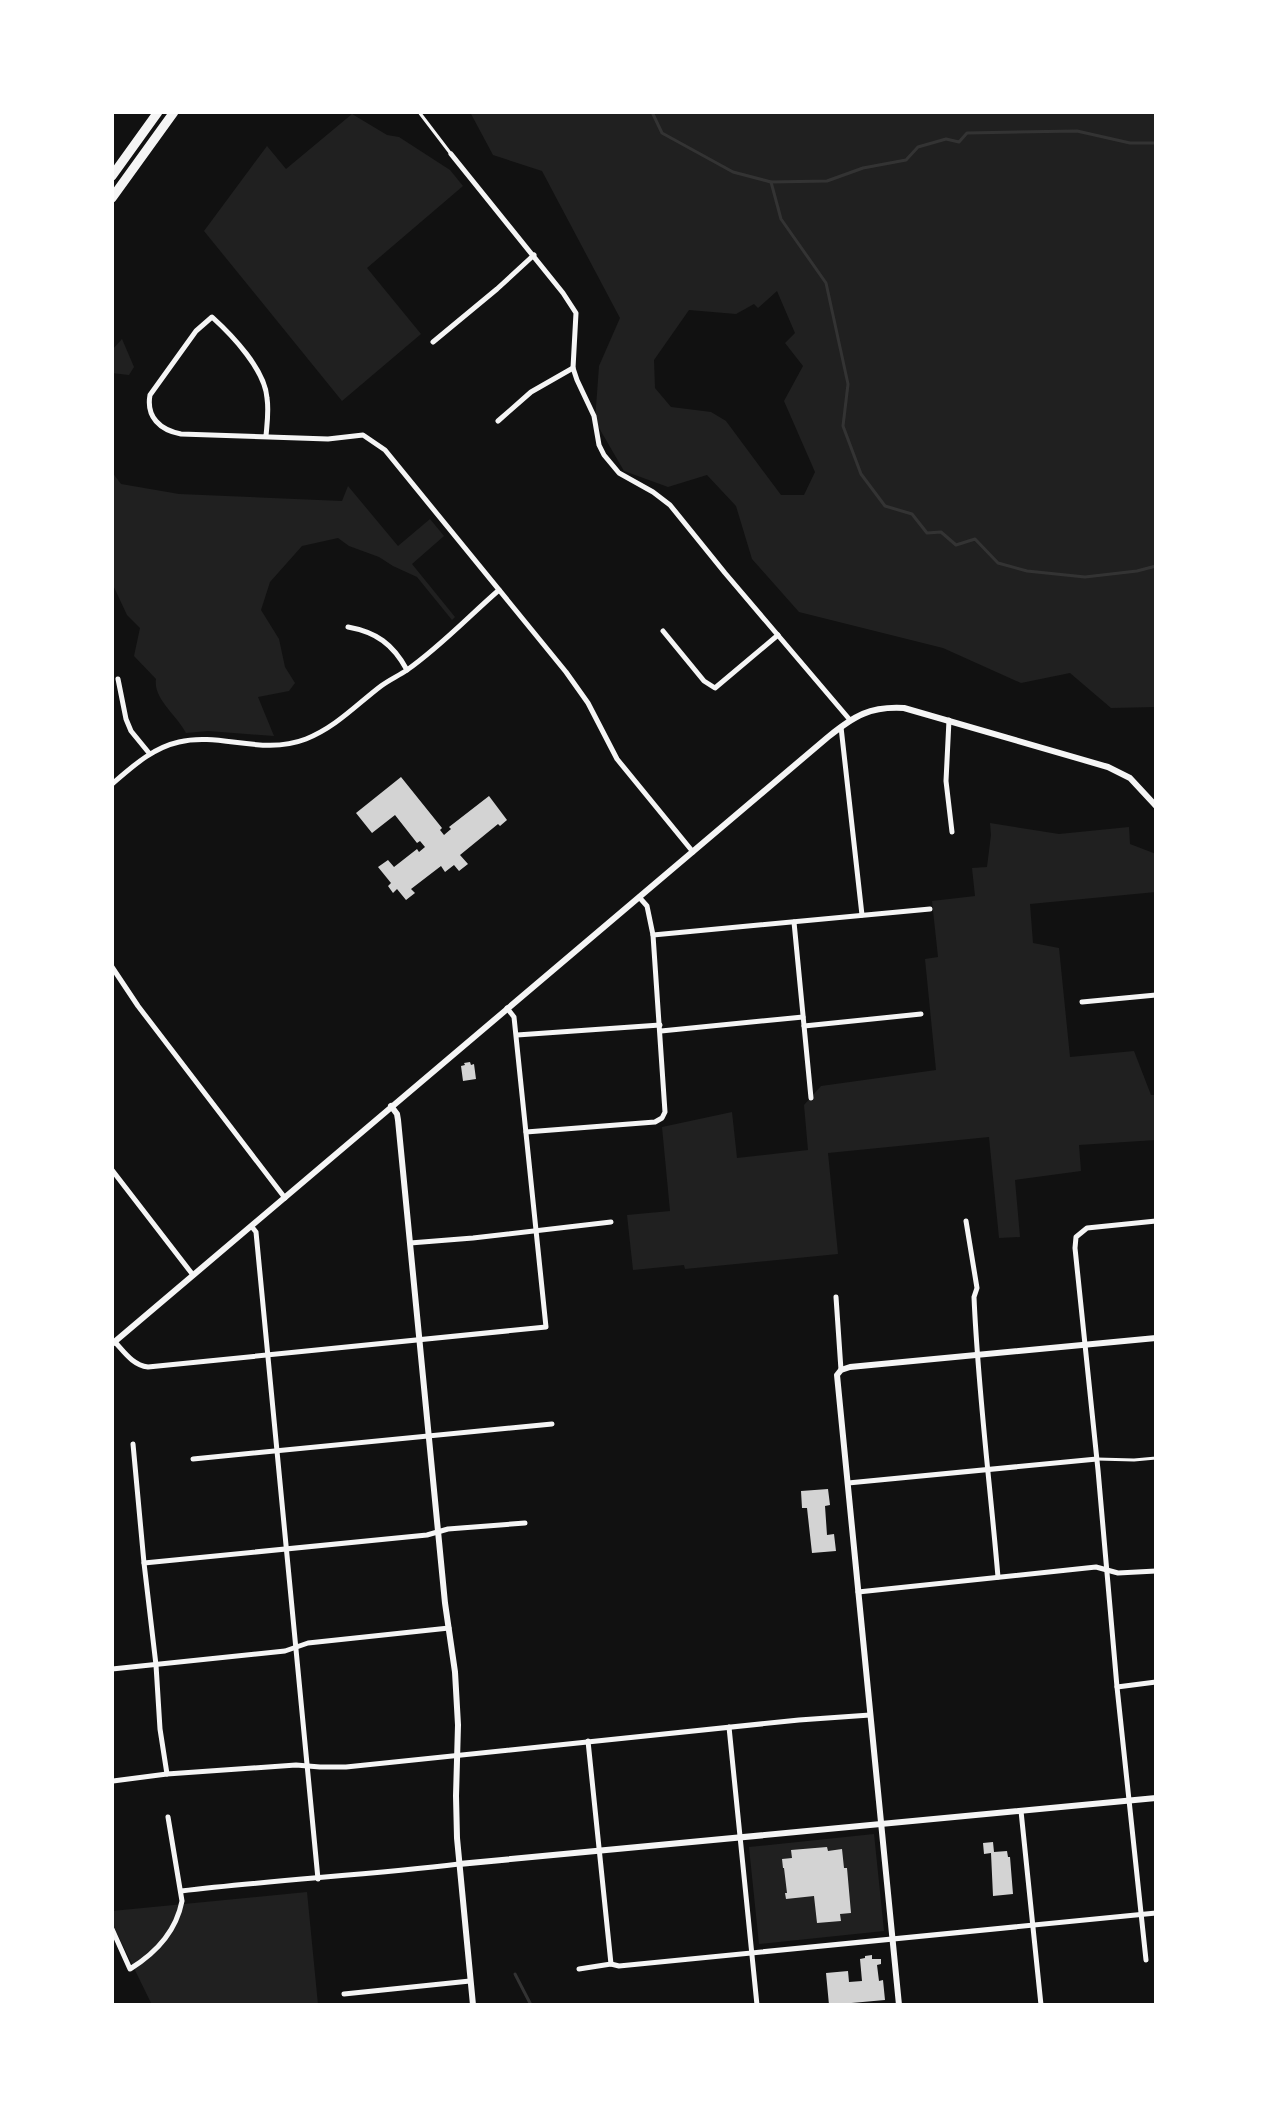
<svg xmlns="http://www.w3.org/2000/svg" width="1268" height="2117" font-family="'PT Sans Narrow',sans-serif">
<rect width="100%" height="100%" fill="#111"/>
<g fill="#202020" fill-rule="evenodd">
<path d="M 470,112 L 1156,112 L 1156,707 L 1111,708 L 1070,673 L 1021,683 L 943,648 L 799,612 L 752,559 L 736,506 L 707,475 L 668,487 L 624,471 L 595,421 L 599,366 L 620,318 L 542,171 L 493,155 ZM 777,291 L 795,333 L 785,343 L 803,366 L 784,401 L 815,472 L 804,495 L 781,495 L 726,421 L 711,412 L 671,407 L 655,388 L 654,360 L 689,310 L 736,314 L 754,304 L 758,308 Z"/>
<polygon points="352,114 387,135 399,137 450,170 463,186 367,268 421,334 342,401 204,231 267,146 286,169"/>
<polygon points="122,339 134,367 129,375 112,373 112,350"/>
<path d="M 112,472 L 121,484 L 179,494 L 342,501 L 348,486 L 398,546 L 430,519 L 444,536 L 412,564 L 455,617 L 452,620 L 417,577 L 393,566 L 379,557 L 349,546 L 338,538 L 302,546 L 270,582 L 261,610 L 279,639 L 285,667 L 295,683 L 289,691 L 258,697 L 274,736 L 208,731 L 186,733 C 177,715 153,699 156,679 L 134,656 L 140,628 L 127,615 L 112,583 Z"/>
<polygon points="990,823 1059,834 1129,827 1130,844 1156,854 1156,892 1030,904 1033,943 1059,948 1070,1057 1134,1051 1151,1095 1156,1095 1156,1140 1079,1145 1081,1171 1015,1180 1020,1237 999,1238 989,1137 828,1153 838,1254 685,1269 684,1265 633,1270 627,1215 670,1211 662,1127 732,1112 737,1158 808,1150 804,1105 821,1086 936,1070 925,959 938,957 932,901 975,896 972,868 987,867 991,835"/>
<polygon points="874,1834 884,1931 759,1944 749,1847"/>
<polygon points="307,1892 318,2005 152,2005 112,1923 112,1911"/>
</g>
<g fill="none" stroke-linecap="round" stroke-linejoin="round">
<g stroke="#333" stroke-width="3">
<polyline points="652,112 662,133 733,172 771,182 827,181 863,168 906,160 918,147 946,139 959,142 967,133 1077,131 1130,143 1156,143"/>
<polyline points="771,182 781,219 826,283 848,384 843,426 861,474 885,506 912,514 927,533 941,532 956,545 975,539 998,563 1027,571 1085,577 1137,571 1156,566"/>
<polyline points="515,1974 531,2005"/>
</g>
</g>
<g fill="#d3d3d3">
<polygon points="401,777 442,828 440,830 444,835 451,829 449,827 489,796 507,820 500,826 498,824 460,855 468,864 459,871 454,865 445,872 441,866 411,889 415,893 406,900 397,889 393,893 388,886 391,883 378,867 388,860 394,867 417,849 419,852 425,847 420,841 417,843 395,815 372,833 356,813"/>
<polygon points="470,1062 471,1065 474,1064 476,1079 463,1081 461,1066 465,1065 464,1063"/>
<polygon points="828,1489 830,1505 825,1506 827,1535 834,1534 836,1551 812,1553 807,1508 802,1508 801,1491"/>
<polygon points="993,1842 994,1852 1007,1851 1008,1857 1010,1857 1013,1894 993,1896 991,1853 984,1854 983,1843"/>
<polygon points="827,1847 828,1851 842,1849 844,1868 847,1868 851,1913 840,1914 841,1921 817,1923 814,1896 786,1899 785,1893 787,1893 784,1868 783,1868 782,1859 792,1858 791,1850"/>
<polygon points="872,1955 872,1959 881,1959 881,1964 877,1965 879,1981 883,1980 885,2000 829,2005 826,1973 848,1971 849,1982 862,1981 860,1959 865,1958 865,1956"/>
</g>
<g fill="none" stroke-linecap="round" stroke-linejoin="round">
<g stroke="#f5f5f5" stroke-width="3">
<polyline points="419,112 451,154"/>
<polyline points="1097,1459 1134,1460 1156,1458"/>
</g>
<g stroke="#f5f5f5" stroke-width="5">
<polyline points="451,154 563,293 576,313 573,368 577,380 594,416 599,445 604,455 619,473 653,492 670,505 725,573 850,720"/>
<polyline points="433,342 497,289 534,255"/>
<polyline points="498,421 531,392 573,368"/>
<path d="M 266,436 C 267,424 269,411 267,398 C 265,370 233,336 212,317 L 196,331 L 150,395 C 146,417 160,430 181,434 L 328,439 L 363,435 L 385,450 L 566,672 L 588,703 L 617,759 L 693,852"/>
<path d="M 348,627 C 376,632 393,644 407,670"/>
<polyline points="663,631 704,681 715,688 778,635"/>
<polyline points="118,679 126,719 131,731 149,753"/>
<polyline points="949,720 946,781 952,832"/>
<polyline points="841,727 862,915"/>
<path d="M 112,784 C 132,767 152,748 179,742 C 220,732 262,756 306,739 C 336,727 356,705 381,686 C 389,680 398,676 407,670 C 440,647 469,616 499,590"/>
<polyline points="794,922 811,1098"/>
<polyline points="653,935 930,909"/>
<polyline points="112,967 138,1006 285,1198"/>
<polyline points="1082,1002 1156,995"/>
<polyline points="804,1026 921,1014"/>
<polyline points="661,1031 803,1017"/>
<polyline points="517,1035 660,1025"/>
<polyline points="526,1132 655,1122 662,1118 665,1112 653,935 647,906 639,897"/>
<polyline points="112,1170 193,1275"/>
<path d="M 966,1221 L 977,1288 L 974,1297 C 978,1391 990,1483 998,1577"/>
<polyline points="252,1227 256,1232 318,1879"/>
<polyline points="410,1243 473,1238 611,1222"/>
<polyline points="836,1297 841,1370"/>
<path d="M 115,1342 C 125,1353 133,1365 148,1367 L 546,1327 L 514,1017 L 507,1008"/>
<polyline points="133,1444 144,1563 156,1665 160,1729 167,1774"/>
<polyline points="193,1459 552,1424"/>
<polyline points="848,1483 1097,1459"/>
<polyline points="144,1563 427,1535 448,1529 525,1523"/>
<polyline points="858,1592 1096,1567 1118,1573 1156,1571"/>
<polyline points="112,1669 285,1651 308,1643 449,1628"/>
<polyline points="1117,1687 1156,1682"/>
<polyline points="729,1727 757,2005"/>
<polyline points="588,1741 611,1964"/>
<polyline points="113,1781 167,1774 296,1765 320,1767 346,1767 799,1720 870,1715"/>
<polyline points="1021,1811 1041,2005"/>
<path d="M 181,1891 C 274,1880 367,1875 459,1864"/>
<path d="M 112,1929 L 130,1969 C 156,1953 176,1932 182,1901 L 168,1817"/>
<polyline points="1146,1960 1117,1687 1098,1470 1075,1248 1076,1237 1087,1228 1156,1221"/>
<polyline points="579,1969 611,1964 619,1966 1156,1913"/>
<polyline points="344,1994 470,1981"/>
</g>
<g stroke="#f5f5f5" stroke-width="6">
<polyline points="391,1106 397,1114 398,1120 445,1603 455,1672 458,1725 456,1796 457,1838 473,2005"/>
<path d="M 112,1344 L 828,737 C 854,716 870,706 904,708 L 1108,767 L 1130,778 L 1156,806"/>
<polyline points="459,1864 1156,1798"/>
<polyline points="899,2005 837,1375 841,1370 850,1367 1156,1338"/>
</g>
<g stroke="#f5f5f5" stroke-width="9">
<polyline points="112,176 158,112"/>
<polyline points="112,198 174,112"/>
</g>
</g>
<rect width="1268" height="2117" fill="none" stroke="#ffffff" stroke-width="228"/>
</svg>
